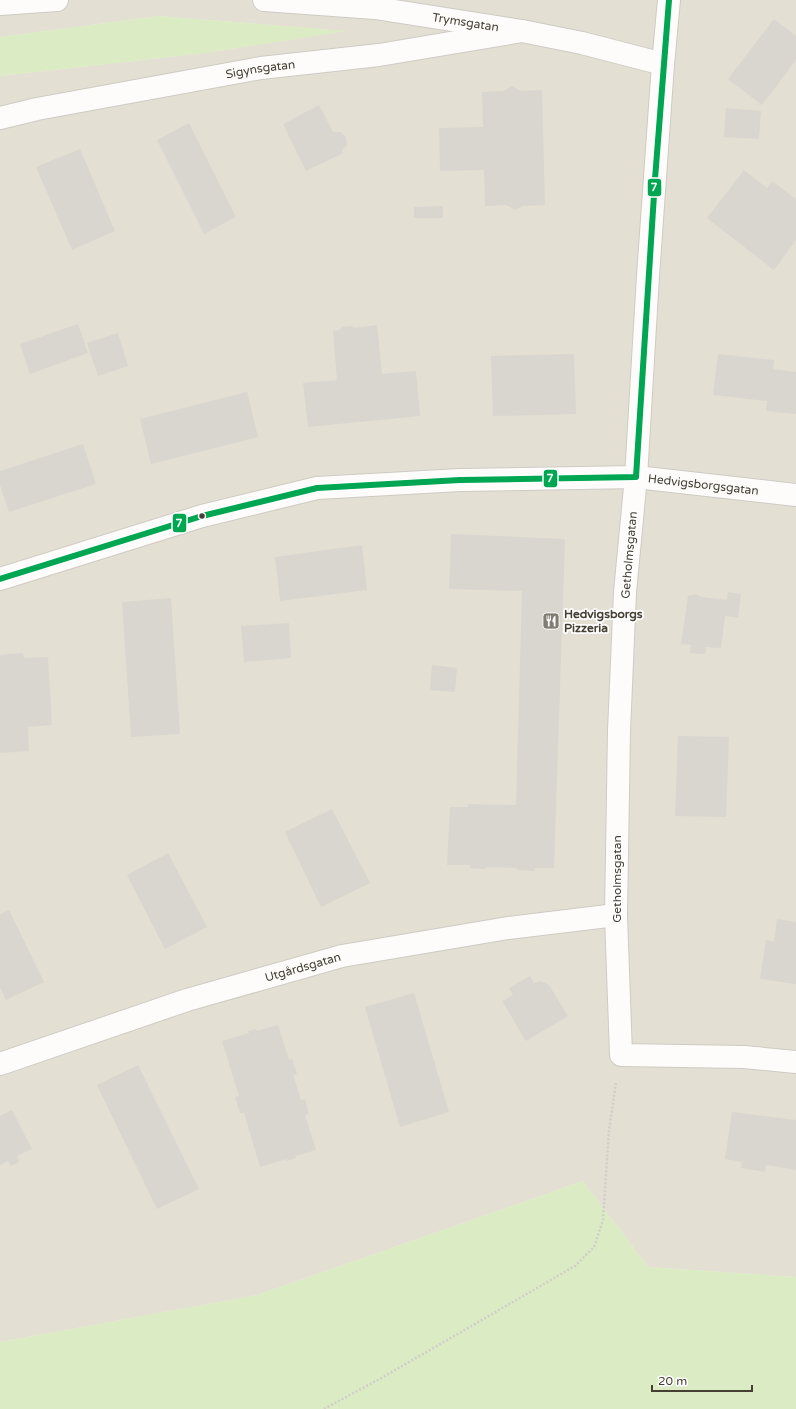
<svg xmlns="http://www.w3.org/2000/svg" width="796" height="1409" font-family="'Varela Round',sans-serif">
<rect width="100%" height="100%" fill="#f0ede6"/>
<polygon fill="#e4dfd3" points="0,0 796,0 796,1277 648,1267 583,1181 257,1295 0,1342 0,76 205,53 345,31 158,16 0,37"/>
<g fill="#dbebc4">
<polygon points="158,16 347,31 205,53 0,76 0,37"/>
<polygon points="583,1181 648,1267 796,1277 796,1409 0,1409 0,1342 257,1295"/>
</g>
<g fill="#d9d6cf">
<polygon points="774,19 796,36 796,60 762,105 728,79"/>
<polygon points="512,86 521,91 542,90 545,205 523,206 515,210 506,205 485,206 484,170 440,171 439,128 483,127 482,92 503,91"/>
<polygon points="319,105 333,132 341,132 346,137 347,145 342,150 343,153 306,171 283,124"/>
<polygon points="726,108 761,111 759,139 724,137"/>
<polygon points="189,123 236,217 204,234 157,140"/>
<polygon points="80,149 115,231 72,250 36,167"/>
<polygon points="744,170 767,188 772,181 796,199 796,240 774,270 707,218"/>
<polygon points="443,206 443,218 414,218 414,207"/>
<polygon points="78,324 88,353 30,374 20,344"/>
<polygon points="377,325 382,374 416,371 420,416 308,427 303,383 337,380 333,331 339,330 342,327 351,326 354,328"/>
<polygon points="118,333 128,366 98,376 87,343"/>
<polygon points="574,354 576,414 493,416 491,356"/>
<polygon points="718,354 774,360 773,369 796,372 796,414 766,411 767,401 713,395"/>
<polygon points="247,392 258,437 151,464 140,419"/>
<polygon points="83,444 96,484 9,512 0,485 0,471"/>
<polygon points="451,534 565,539 554,868 535,868 535,871 516,870 517,868 486,867 486,869 470,868 470,865 447,865 450,807 468,807 468,804 516,805 522,591 449,589"/>
<polygon points="362,545 367,590 280,601 275,557"/>
<polygon points="728,592 741,594 738,618 725,616 721,648 706,647 705,654 690,653 691,645 681,644 688,596 696,594 701,597 727,600"/>
<polygon points="171,598 180,734 131,737 122,602"/>
<polygon points="289,623 291,658 244,662 241,626"/>
<polygon points="23,653 24,658 48,657 52,725 28,727 29,751 0,753 0,655"/>
<polygon points="432,665 457,668 455,692 430,690"/>
<polygon points="678,736 729,737 726,817 675,816"/>
<polygon points="332,809 370,883 321,907 285,832"/>
<polygon points="168,853 207,927 165,949 127,875"/>
<polygon points="9,910 44,982 6,1000 0,988 0,914"/>
<polygon points="777,919 796,922 796,984 760,979 766,940 774,942"/>
<polygon points="530,976 534,983 541,981 549,985 568,1016 526,1041 502,1001 513,995 509,988"/>
<polygon points="414,993 449,1112 400,1127 365,1007"/>
<polygon points="278,1025 289,1060 292,1059 297,1074 293,1075 301,1100 305,1099 309,1114 305,1115 316,1150 295,1156 296,1158 287,1161 287,1159 260,1167 244,1113 240,1113 235,1097 239,1096 222,1041 249,1033 248,1031 256,1029 257,1031"/>
<polygon points="138,1065 199,1189 157,1209 97,1085"/>
<polygon points="12,1110 32,1149 17,1156 19,1162 11,1166 8,1161 0,1165 0,1116"/>
<polygon points="732,1112 796,1120 796,1170 766,1165 765,1172 741,1168 742,1162 725,1159"/>
</g>
<g fill="none" stroke-linecap="round" stroke-linejoin="round">
<g stroke="#cecbc4" stroke-width="24">
<g id="minor">
<path id="s1" d="M 264,0 L 375,8 L 522,31 L 582,43 L 663,64"/>
<polyline points="669,0 663,64 648,276 636,477 625,592 619,731 616,915 621,1055 744,1057 796,1062"/>
<polyline points="0,4 57,0"/>
<path id="s2" d="M 0,118 L 37,109 L 261,68 L 379,55 L 522,31"/>
<path id="s3" d="M 0,579 L 202,516 L 317,488 L 460,480 L 636,477 L 796,495"/>
<path id="s4" d="M 0,1064 L 187,1000 L 342,956 L 508,928 L 616,915"/>
</g>
</g>
<polyline stroke="#d0cec9" stroke-width="2.5" stroke-dasharray="2 2" stroke-linecap="butt" points="324,1409 385,1376 575,1266 594,1247 603,1220 609,1130 616,1083"/>
<use href="#minor" stroke="#fdfcfb" stroke-width="22"/>
<g stroke="#fff" stroke-width="9">
<polyline id="bus-1" points="0,579 202,516 317,488 460,480 636,477 655,179 669,0"/>
</g>
<use href="#bus-1" stroke="#00a651" stroke-width="6"/>
</g>
<defs>
<g id="restaurant-square" transform="scale(0.9)"><rect x="-9" y="-9" width="18" height="18" rx="4" fill="#817c72" stroke="#fff"/><path d="M-5-6h1v4h1v-4h1v4h1v-4h1v5L-1.5 .5V6h-2V.5L-5-1ZM5-6V6H3V1.5H1.5Q1.5-4 5-6Z" fill="#fff"/></g>
</defs>
<g fill-rule="evenodd">
<use href="#restaurant-square" x="551" y="621"/>
</g>
<circle fill="#453f33" stroke="#fff" stroke-width="1.5" cx="202" cy="516" r="3.5"/>
<g text-anchor="middle" dominant-baseline="central" stroke-width="3.5" stroke-linejoin="round" paint-order="stroke">
<g font-size="12" fill="#453f33" stroke="#fff">
<text stroke="none"><textPath href="#s1" startOffset="203">Trymsgatan</textPath></text>
<text stroke="none"><textPath href="#s2" startOffset="265">Sigynsgatan</textPath></text>
<text stroke="none"><textPath href="#s3" startOffset="717">Hedvigsborgsgatan</textPath></text>
<text transform="translate(629 555) rotate(-85)">Getholmsgatan</text>
<text transform="translate(617 879) rotate(-90)">Getholmsgatan</text>
<text stroke="none"><textPath href="#s4" startOffset="318">Utgårdsgatan</textPath></text>
</g>
<g font-size="12" font-weight="bold" fill="#453f33" stroke="#fff" text-anchor="start">
<text x="564" y="614">Hedvigsborgs<tspan x="564" dy="14">Pizzeria</tspan></text>
</g>
</g>
<g stroke="#fff" stroke-width="1.5">
<rect x="647" y="178" width="15" height="19" rx="4" fill="#00a651"/>
<rect x="543" y="469" width="15" height="19" rx="4" fill="#00a651"/>
<rect x="172" y="513" width="15" height="20" rx="4" fill="#00a651"/>
</g>
<g font-size="11" text-anchor="middle" font-weight="bold" fill="#fff">
<text x="654" y="191">7</text>
<text x="550" y="482">7</text>
<text x="179" y="527">7</text>
</g>
<path d="M652 1385v6h100v-6" fill="none" stroke="#453f33" stroke-width="2"/>
<text x="658" y="1385" font-size="12" fill="#453f33" stroke="#ffffff" stroke-width="3" paint-order="stroke">20 m</text>
</svg>
